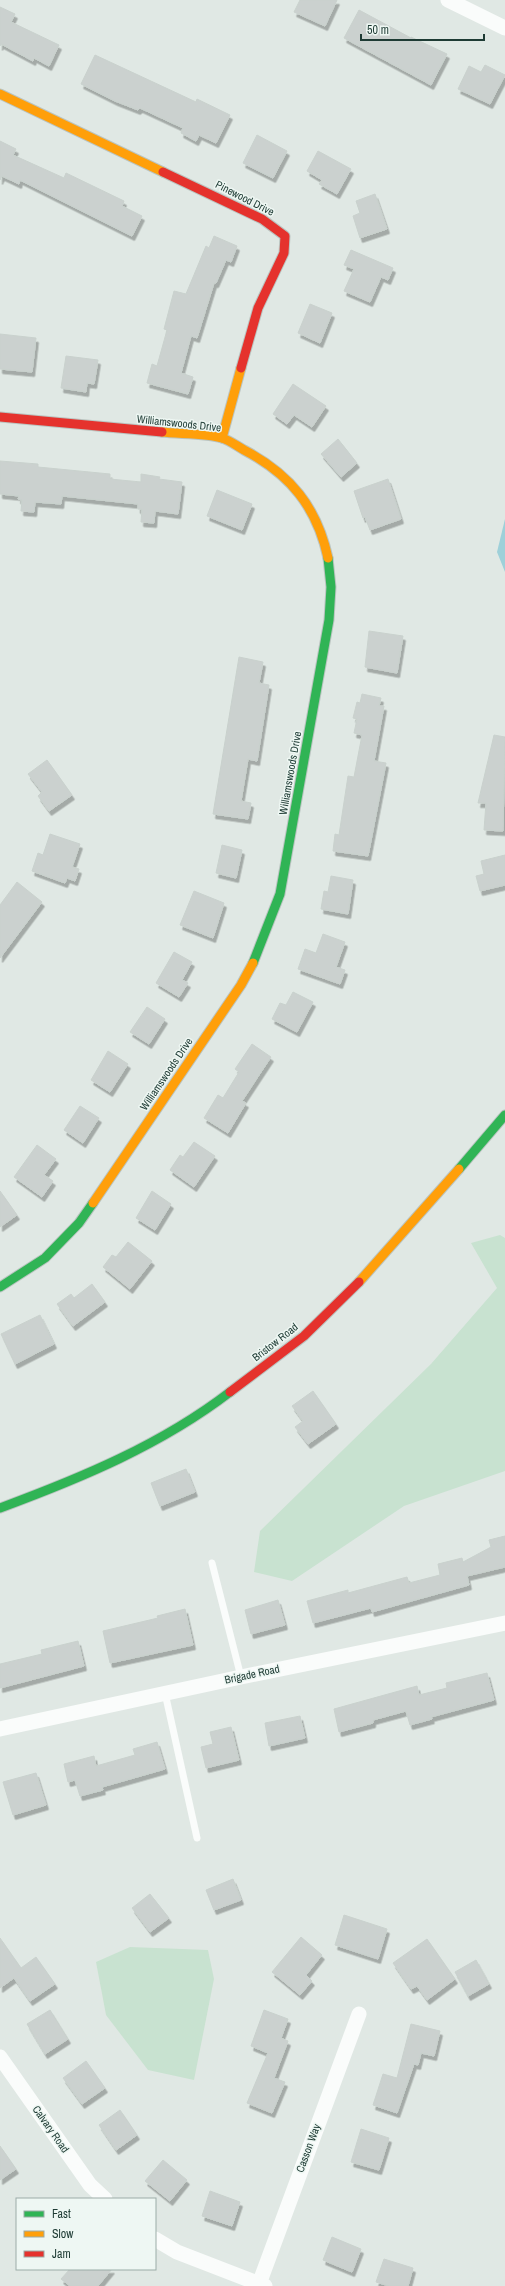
<svg xmlns="http://www.w3.org/2000/svg" width="505" height="2286" font-family="'Archivo Narrow',sans-serif">
<defs>
<filter id="shadow"><feDropShadow dx="2.5" dy="4.5" stdDeviation="0" flood-color="#0004"/></filter>
</defs>
<rect width="100%" height="100%" fill="#e0e8e4"/>
<g fill="#c8e2d0">
<polygon points="500,1235 505,1238 505,1471 404,1506 292,1581 254,1572 260,1531 431,1364 497,1288 471,1243"/>
<polygon points="130,1947 208,1950 214,1979 194,2080 148,2070 106,2015 96,1962"/>
</g>
<polygon fill="#9ed0d9" points="505,519 505,572 497,552"/>
<g fill="#cbd1cf" stroke="#c9d1cd" filter="url(#shadow)">
<polygon points="300,0 337,0 325,26 294,12"/>
<polygon points="0,7 15,14 11,22 59,45 49,66 34,58 33,61 1,44 0,46"/>
<polygon points="359,10 411,38 411,37 447,54 431,85 344,38"/>
<polygon points="95,55 196,102 197,99 230,115 216,143 199,135 196,141 181,133 183,128 140,108 138,110 115,101 81,84"/>
<polygon points="485,65 505,75 490,104 458,89 469,66 481,72"/>
<polygon points="257,135 287,151 273,178 243,163"/>
<polygon points="0,141 16,149 13,155 64,178 66,173 124,201 122,206 142,216 132,236 20,180 19,184 2,176 0,180"/>
<polygon points="318,151 351,169 337,194 319,184 322,180 307,171"/>
<polygon points="375,194 387,229 360,238 353,216 360,213 356,201"/>
<polygon points="214,236 237,246 231,262 226,260 216,283 214,283 197,338 191,336 181,373 193,377 188,394 147,383 152,364 157,366 167,330 164,329 174,291 186,294 206,246 209,248"/>
<polygon points="351,250 393,268 388,280 381,277 370,302 344,291 354,269 344,265"/>
<polygon points="310,304 332,313 320,343 298,333"/>
<polygon points="0,334 36,338 32,372 0,369"/>
<polygon points="66,356 98,360 94,384 87,383 86,392 61,388"/>
<polygon points="293,384 326,406 312,427 294,415 287,424 273,414"/>
<polygon points="338,439 357,463 341,477 321,454"/>
<polygon points="0,461 38,464 38,467 110,474 110,479 141,482 141,474 160,477 159,479 182,482 178,514 155,511 154,523 141,522 142,509 138,509 138,504 62,496 61,504 35,502 34,512 21,511 22,500 18,499 19,496 0,494"/>
<polygon points="388,479 401,519 370,530 365,517 363,518 354,491"/>
<polygon points="217,490 252,504 242,530 207,516"/>
<polygon points="369,631 403,636 397,673 365,667"/>
<polygon points="239,657 263,662 259,683 269,685 257,761 248,759 241,801 251,803 248,819 213,814"/>
<polygon points="362,694 381,698 379,706 384,706 374,761 386,763 368,856 333,851 335,834 339,835 348,776 354,777 362,735 354,733 357,719 353,718 357,702 360,703"/>
<polygon points="494,735 505,737 503,831 484,830 486,803 478,803"/>
<polygon points="47,760 72,795 49,811 38,796 42,792 28,774"/>
<polygon points="50,834 80,844 72,867 79,869 75,881 67,878 65,883 32,871 38,853 43,855"/>
<polygon points="222,845 242,850 236,878 216,873"/>
<polygon points="505,855 505,885 480,891 476,876 484,874 481,861"/>
<polygon points="331,876 353,880 348,914 321,909 324,891 328,892"/>
<polygon points="17,882 42,902 0,958 0,905"/>
<polygon points="194,891 224,903 213,938 180,925"/>
<polygon points="323,934 345,942 336,967 345,970 340,984 298,969 305,949 316,953"/>
<polygon points="174,952 192,962 182,980 188,983 179,997 156,983"/>
<polygon points="293,992 313,1002 297,1032 272,1019 280,1003 286,1005"/>
<polygon points="147,1007 165,1019 149,1044 130,1032"/>
<polygon points="252,1044 271,1057 242,1101 246,1103 228,1133 204,1118 218,1095 223,1098 239,1072 235,1069"/>
<polygon points="108,1051 128,1064 110,1092 91,1080"/>
<polygon points="80,1106 99,1118 83,1143 64,1130"/>
<polygon points="194,1142 215,1156 194,1187 170,1170 180,1155 183,1157"/>
<polygon points="37,1145 56,1159 44,1175 53,1181 42,1197 14,1177"/>
<polygon points="0,1191 17,1215 0,1227"/>
<polygon points="152,1191 171,1204 155,1230 136,1218"/>
<polygon points="128,1242 152,1261 130,1289 103,1267 112,1255 116,1257"/>
<polygon points="92,1284 105,1302 73,1326 57,1304 71,1294 74,1298"/>
<polygon points="40,1315 54,1344 15,1364 1,1334"/>
<polygon points="313,1391 336,1424 308,1444 295,1427 303,1421 292,1406"/>
<polygon points="186,1469 195,1492 160,1506 151,1483"/>
<polygon points="505,1536 505,1567 467,1576 469,1585 372,1612 371,1608 313,1623 307,1601 348,1590 348,1593 407,1577 409,1583 440,1575 438,1564 462,1558 463,1562 491,1547 489,1540"/>
<polygon points="278,1600 285,1625 251,1634 245,1610"/>
<polygon points="185,1609 193,1645 110,1663 103,1631 158,1618 157,1616"/>
<polygon points="78,1641 84,1666 0,1688 0,1664 42,1654 41,1650"/>
<polygon points="487,1673 494,1700 431,1717 432,1719 410,1725 406,1711 373,1720 373,1723 339,1732 334,1709 417,1686 419,1695 447,1688 446,1683"/>
<polygon points="300,1716 305,1738 269,1746 265,1723"/>
<polygon points="231,1727 239,1760 206,1768 201,1747 213,1744 210,1732"/>
<polygon points="157,1742 165,1769 102,1787 103,1790 80,1796 75,1780 68,1782 64,1764 94,1756 96,1766 135,1755 133,1749"/>
<polygon points="36,1773 46,1805 13,1815 3,1782"/>
<polygon points="233,1879 241,1900 214,1910 206,1890"/>
<polygon points="150,1894 169,1918 150,1932 132,1908"/>
<polygon points="344,1915 387,1929 378,1959 335,1945"/>
<polygon points="301,1937 322,1955 306,1975 312,1981 300,1995 272,1972"/>
<polygon points="0,1938 21,1968 36,1957 55,1984 30,2001 14,1978 0,1988"/>
<polygon points="427,1939 455,1979 427,2000 417,1986 411,1989 393,1963"/>
<polygon points="476,1960 489,1984 468,1996 455,1972"/>
<polygon points="50,2010 68,2039 45,2054 27,2024"/>
<polygon points="264,2010 288,2019 281,2038 288,2041 274,2078 285,2082 272,2113 247,2103 268,2053 251,2046"/>
<polygon points="411,2024 440,2031 434,2056 421,2053 418,2065 414,2064 397,2113 373,2105 383,2074 397,2078"/>
<polygon points="86,2061 105,2088 82,2104 63,2078"/>
<polygon points="120,2110 137,2135 116,2150 99,2125"/>
<polygon points="361,2129 389,2138 379,2170 351,2162"/>
<polygon points="0,2146 16,2169 0,2180"/>
<polygon points="163,2160 187,2180 170,2201 145,2181"/>
<polygon points="210,2191 240,2202 232,2226 202,2216"/>
<polygon points="332,2237 361,2249 352,2272 323,2260"/>
<polygon points="384,2259 413,2268 408,2286 389,2286 376,2282"/>
<polygon points="70,2269 112,2269 98,2286 70,2286 61,2279"/>
</g>
<g fill="none" stroke-linecap="round" stroke-linejoin="round">
<g stroke="#bac4c0" stroke-width="11">
<g id="fast">
<polyline points="253,963 280,894 329,620 331,587 328,558"/>
<polyline points="459,1169 505,1115"/>
<polyline points="0,1287 45,1258 79,1223 93,1203"/>
<path d="M 0,1508 C 81,1478 161,1445 230,1392"/>
</g>
</g>
<g stroke="#bac4c0" stroke-width="11">
<g id="slow">
<polyline points="0,94 163,172"/>
<path d="M 162,432 C 178,434 207,433 222,438 C 229,440 237,446 244,450 C 290,474 317,507 328,558"/>
<polyline points="222,438 241,368"/>
<polyline points="93,1203 241,985 253,963"/>
<polyline points="359,1282 459,1169"/>
</g>
</g>
<g stroke="#bac4c0" stroke-width="11">
<g id="jam">
<polyline points="163,172 262,219 285,236 284,253 258,308 241,368"/>
<polyline points="0,417 162,432"/>
<polyline points="230,1392 304,1336 359,1282"/>
</g>
</g>
<g stroke="#fafcfb" stroke-width="7">
<polyline points="212,1563 241,1677"/>
<polyline points="165,1693 197,1838"/>
</g>
<g stroke="#fafcfb" stroke-width="15">
<polyline points="448,0 505,28"/>
<polyline points="0,1729 241,1677 505,1623"/>
<polyline points="0,2057 90,2185 105,2199"/>
<polyline points="155,2239 177,2252 265,2286"/>
<polyline points="259,2284 359,2014"/>
</g>
<use href="#fast" stroke="#30b455" stroke-width="9"/>
<use href="#slow" stroke="#ff9f0a" stroke-width="9"/>
<use href="#jam" stroke="#e5322d" stroke-width="9"/>
</g>
<g text-anchor="middle" dominant-baseline="central" stroke-width="3" stroke-linejoin="round" paint-order="stroke">
<g font-size="11" fill="#1e3b34" stroke="#eef7f3">
<text transform="translate(245 198) rotate(27)">Pinewood Drive</text>
<text transform="translate(179 423) rotate(6)">Williamswoods Drive</text>
<text transform="translate(290 773) rotate(-80)">Williamswoods Drive</text>
<text transform="translate(166 1074) rotate(-56)">Williamswoods Drive</text>
<text transform="translate(275 1342) rotate(-38)">Bristow Road</text>
<text transform="translate(252 1674) rotate(-12)">Brigade Road</text>
<text transform="translate(51 2129) rotate(55)">Calvary Road</text>
<text transform="translate(308 2148) rotate(-70)">Casson Way</text>
</g>
</g>
<rect x="16" y="2198" width="140" height="72" fill="#eef7f3" stroke="#9baca7"/>
<rect x="24" y="2211" width="20" height="6" fill="#30b455" stroke="#9baca7"/>
<text x="52" y="2218" font-size="12" fill="#1e3b34">Fast</text>
<rect x="24" y="2231" width="20" height="6" fill="#ff9f0a" stroke="#9baca7"/>
<text x="52" y="2238" font-size="12" fill="#1e3b34">Slow</text>
<rect x="24" y="2251" width="20" height="6" fill="#e5322d" stroke="#9baca7"/>
<text x="52" y="2258" font-size="12" fill="#1e3b34">Jam</text>
<path d="M361 34v6h123v-6" fill="none" stroke="#1e3b34" stroke-width="2"/>
<text x="367" y="34" font-size="12" fill="#1e3b34" stroke="#eef7f3" stroke-width="3" paint-order="stroke">50 m</text>
</svg>
